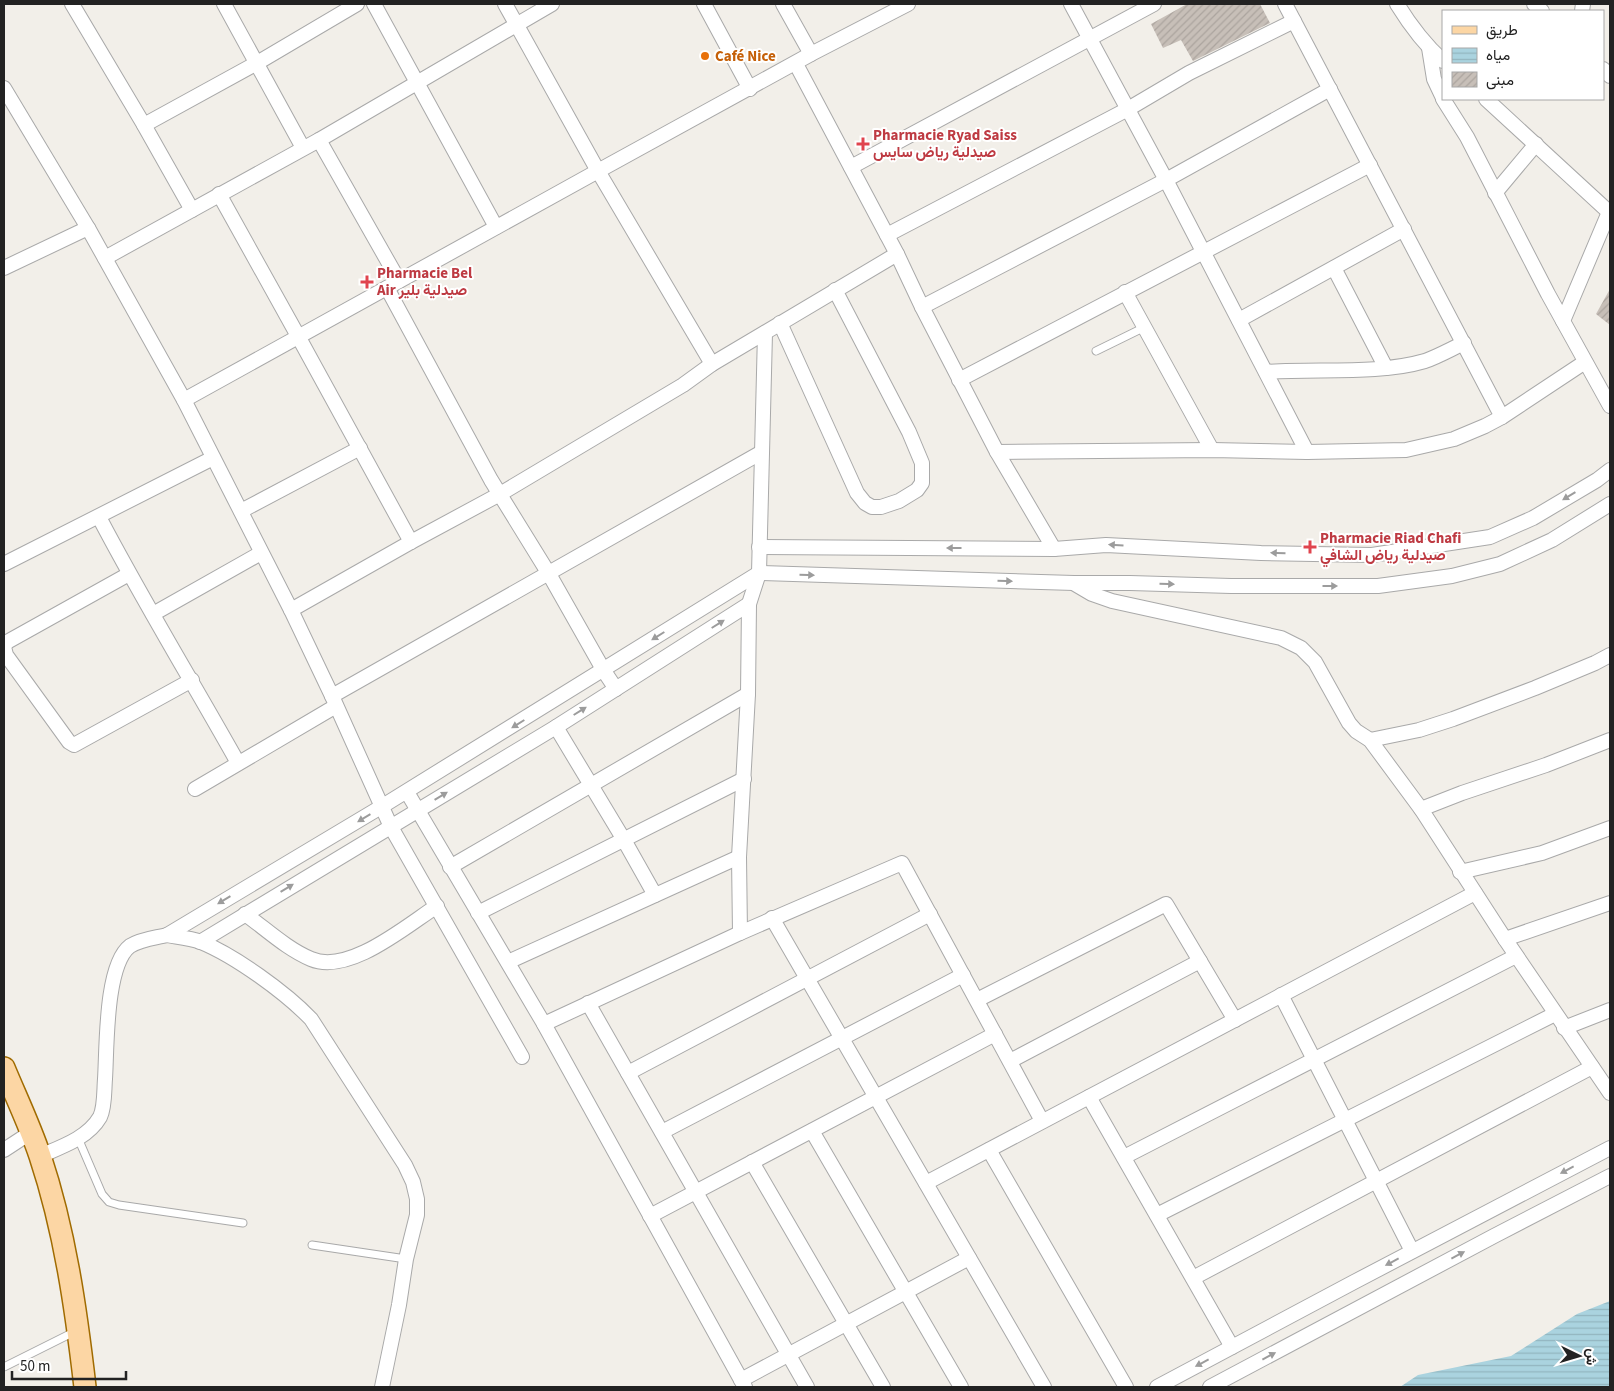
<svg xmlns="http://www.w3.org/2000/svg" width="1614" height="1391" font-family="'Source Sans 3',Vazirmatn,sans-serif">
<defs>
<pattern id="water-rules" width="6" height="5" patternUnits="userSpaceOnUse" patternTransform="scale(1.25)"><rect width="6" height="5" fill="#aad3df"/><path d="M0 2.5h6" fill="none" stroke="#92b5bf"/></pattern>
<pattern id="building-hatch" width="6" height="6" patternUnits="userSpaceOnUse" patternTransform="scale(1.25)"><rect width="6" height="6" fill="#c7bfb8"/><path d="M-1 1l2-2M0 6l6-6M5 7l2-2" fill="none" stroke="#aba49e"/></pattern>
</defs>
<rect width="100%" height="100%" fill="#f2efe9"/>
<polygon fill="url(#water-rules)" points="1610,1301 1610,1387 1400,1387 1418,1375 1511,1356 1577,1314"/>
<g fill="url(#building-hatch)">
<polygon points="1187,4 1260,4 1270,23 1193,61 1181,40 1163,48 1151,24"/>
<polygon points="1610,289 1610,325 1596,314"/>
</g>
<g fill="none" stroke-linecap="round" stroke-linejoin="round">
<g stroke="#a9a9a9" stroke-width="9">
<g id="service">
<polyline points="1096,351 1145,327"/>
<polyline points="78,1138 102,1194 109,1202 119,1205 243,1223"/>
<polyline points="312,1245 406,1259"/>
<polyline points="4,1367 76,1331"/>
</g>
</g>
<g stroke="#a9a9a9" stroke-width="16">
<g id="minor">
<polyline points="72,4 144,125 192,210"/>
<polyline points="224,4 303,148"/>
<polyline points="374,4 496,227"/>
<polyline points="505,4 598,171 712,364"/>
<polyline points="704,4 750,89"/>
<polyline points="783,4 811,54"/>
<polyline points="1071,4 1166,180 1307,452"/>
<polyline points="1285,4 1502,417"/>
<path d="M 1397,4 C 1410,25 1424,44 1443,61"/>
<polyline points="1534,4 1542,11"/>
<polyline points="1582,11 1583,4"/>
<polyline points="1429,48 1434,79 1443,98"/>
<polyline points="796,64 897,254 922,307 997,452 1054,549"/>
<polyline points="1603,69 1610,76"/>
<polyline points="4,88 88,228 184,400 291,610 332,696 391,827 522,1057"/>
<polyline points="1443,99 1467,137 1548,294 1610,406"/>
<polyline points="1486,99 1610,213"/>
<polyline points="144,125 257,63 357,4"/>
<polyline points="319,140 399,281"/>
<polyline points="851,167 1154,4"/>
<polyline points="1495,193 1536,144"/>
<polyline points="219,194 298,336 411,542"/>
<polyline points="887,235 1128,109 1189,73 1294,21"/>
<polyline points="105,258 319,140 552,4"/>
<polyline points="4,268 88,228"/>
<polyline points="1334,268 1386,368"/>
<polyline points="387,288 491,480 549,574 604,671 616,689"/>
<polyline points="1125,292 1212,450"/>
<polyline points="922,307 1166,180 1330,89"/>
<polyline points="1239,320 1404,229"/>
<polyline points="1563,321 1609,212"/>
<polyline points="780,323 857,493 865,503 872,507 881,507 899,501 917,490 922,483 922,463 909,432 835,290"/>
<path d="M 1266,372 C 1317,368 1377,375 1425,361 C 1439,356 1451,349 1464,343"/>
<polyline points="959,380 1370,165"/>
<polyline points="184,400 598,171 811,54 908,4"/>
<polyline points="997,452 1212,450 1307,452 1406,450 1454,439 1485,426 1502,417 1585,362"/>
<polyline points="241,511 360,448"/>
<path d="M 99,517 C 143,601 192,681 238,763"/>
<polyline points="759,547 1054,549 1106,545 1261,553 1372,555 1490,537 1533,518 1597,480 1610,470"/>
<polyline points="4,564 213,458"/>
<polyline points="129,574 7,642 4,647 6,655 69,742 74,745 192,680"/>
<polyline points="1075,584 1092,594 1112,601 1281,638 1301,648 1315,662 1349,723 1356,731 1370,740 1421,809 1505,939 1610,1093"/>
<polyline points="291,610 411,542 500,494 683,385 712,364 897,254"/>
<polyline points="153,614 261,553"/>
<polyline points="332,696 762,452"/>
<polyline points="556,727 624,840 655,895"/>
<polyline points="1370,740 1419,730 1453,719 1535,688 1595,663 1610,655"/>
<polyline points="195,789 336,706"/>
<polyline points="407,792 544,1024 745,1387"/>
<polyline points="1421,809 1462,793 1546,765 1610,740"/>
<polyline points="450,867 748,694"/>
<polyline points="1460,872 1542,853 1610,828"/>
<polyline points="478,913 744,779"/>
<path d="M 245,914 C 266,929 287,949 311,959 C 349,975 406,926 437,906"/>
<polyline points="772,918 1044,1387"/>
<polyline points="740,933 739,857 748,694 749,604 759,573 765,333"/>
<path d="M 167,935 C 178,937 190,938 201,942 C 235,956 285,992 311,1019 L 405,1165 L 413,1182 L 417,1199 L 417,1215 L 406,1259 L 399,1305 L 382,1387"/>
<polyline points="1505,939 1610,903"/>
<polyline points="200,942 556,727 749,604"/>
<polyline points="508,962 739,857"/>
<polyline points="1281,995 1412,1251"/>
<polyline points="977,1000 1166,904 1235,1020"/>
<polyline points="588,1003 807,1387"/>
<polyline points="544,1024 740,933 902,863 1042,1121"/>
<polyline points="1564,1028 1610,1010"/>
<polyline points="1010,1061 1200,961"/>
<polyline points="628,1073 930,914"/>
<polyline points="1089,1097 1232,1347"/>
<polyline points="812,1131 961,1387"/>
<polyline points="662,1132 963,975"/>
<polyline points="4,1150 30,1133"/>
<polyline points="989,1150 1126,1387"/>
<path d="M 40,1156 C 61,1147 88,1138 100,1117 C 105,1107 104,1090 105,1079 C 107,1048 105,965 130,946 C 141,939 155,938 167,935 L 381,807 L 759,573 L 1074,583 L 1130,583 L 1231,586 L 1378,586 L 1452,576 L 1500,564 L 1552,540 L 1610,504"/>
<polyline points="1124,1157 1516,956"/>
<polyline points="752,1162 883,1387"/>
<polyline points="926,1183 1475,893"/>
<polyline points="1157,1215 1555,1014"/>
<polyline points="650,1216 995,1034"/>
<polyline points="1193,1278 1592,1067"/>
<polyline points="741,1380 969,1258"/>
<polyline points="1157,1387 1354,1282 1610,1148"/>
<polyline points="1210,1387 1494,1236 1610,1176"/>
</g>
</g>
<g stroke="#a06b00" stroke-width="24">
<path id="primary" d="M 4,1068 C 16,1097 30,1126 40,1156 C 65,1231 76,1309 85,1387"/>
</g>
<use href="#service" stroke="#fff" stroke-width="7"/>
<use href="#minor" stroke="#fff" stroke-width="14"/>
<use href="#primary" stroke="#fcd6a4" stroke-width="21"/>
</g>
<defs><path id="oneway-solid" d="M-6-.8H1V-3.2L6.5 0L1 3.2V.8H-6Z" transform="scale(1.25)"/></defs>
<g fill="#9c9c9c">
<use href="#oneway-solid" transform="translate(1569 496) rotate(149)"/>
<use href="#oneway-solid" transform="translate(1116 545) rotate(-177)"/>
<use href="#oneway-solid" transform="translate(954 548) rotate(-180)"/>
<use href="#oneway-solid" transform="translate(1278 553) rotate(-178)"/>
<use href="#oneway-solid" transform="translate(807 575) rotate(2)"/>
<use href="#oneway-solid" transform="translate(1005 581) rotate(2)"/>
<use href="#oneway-solid" transform="translate(1167 584) rotate(2)"/>
<use href="#oneway-solid" transform="translate(1330 586)"/>
<use href="#oneway-solid" transform="translate(718 624) rotate(-32)"/>
<use href="#oneway-solid" transform="translate(658 636) rotate(148)"/>
<use href="#oneway-solid" transform="translate(580 711) rotate(-32)"/>
<use href="#oneway-solid" transform="translate(518 724) rotate(148)"/>
<use href="#oneway-solid" transform="translate(441 796) rotate(-31)"/>
<use href="#oneway-solid" transform="translate(364 818) rotate(149)"/>
<use href="#oneway-solid" transform="translate(287 888) rotate(-31)"/>
<use href="#oneway-solid" transform="translate(224 900) rotate(149)"/>
<use href="#oneway-solid" transform="translate(1567 1170) rotate(152)"/>
<use href="#oneway-solid" transform="translate(1458 1255) rotate(-28)"/>
<use href="#oneway-solid" transform="translate(1392 1262) rotate(152)"/>
<use href="#oneway-solid" transform="translate(1269 1356) rotate(-28)"/>
<use href="#oneway-solid" transform="translate(1202 1363) rotate(152)"/>
</g>
<circle fill="#e8710a" stroke="#fff" stroke-width="2" cx="705" cy="56" r="5"/>
<g fill="#e0444e" stroke="#fff" stroke-width="2">
<path d="M860.5 136.5h5v5h5v5h-5v5h-5v-5h-5v-5h5z"/>
<path d="M364.5 274.5h5v5h5v5h-5v5h-5v-5h-5v-5h5z"/>
<path d="M1307.5 539.5h5v5h5v5h-5v5h-5v-5h-5v-5h5z"/>
</g>
<g text-anchor="middle" dominant-baseline="central" stroke-width="4" stroke-linejoin="round" paint-order="stroke">
<g font-size="15" font-weight="bold" fill="#c56008" stroke="#fff" text-anchor="start">
<text x="715" y="56">Café Nice</text>
</g>
<g font-size="15" font-weight="bold" fill="#be3a42" stroke="#fff" text-anchor="start">
<text x="873" y="135">Pharmacie Ryad Saiss<tspan x="873" dy="17">صيدلية رياض سايس</tspan></text>
<text x="377" y="273">Pharmacie Bel<tspan x="377" dy="17">Air صيدلية بلير</tspan></text>
<text x="1320" y="538">Pharmacie Riad Chafi<tspan x="1320" dy="17">صيدلية رياض الشافي</tspan></text>
</g>
</g>
<rect width="1614" height="1391" fill="none" stroke="#222222" stroke-width="10"/>
<rect x="1442" y="10" width="162" height="90" fill="#ffffff" stroke="#a7a7a7"/>
<rect x="1452" y="26" width="25" height="8" fill="#fcd6a4" stroke="#a7a7a7"/>
<text x="1486" y="35" font-size="15" fill="#222222">طريق</text>
<rect x="1452" y="48" width="25" height="15" fill="url(#water-rules)" stroke="#a7a7a7"/>
<text x="1486" y="60" font-size="15" fill="#222222">مياه</text>
<rect x="1452" y="72" width="25" height="15" fill="url(#building-hatch)" stroke="#a7a7a7"/>
<text x="1486" y="85" font-size="15" fill="#222222">مبنى</text>
<g transform="translate(1579 1356) rotate(95)" stroke="#ffffff" stroke-width="4" paint-order="stroke">
<path d="M0-4L9 19L0 12L-9 19Z" fill="#222222"/>
<text y="-8" font-size="14" font-weight="bold" text-anchor="middle" fill="#222222">ش</text>
</g>
<path d="M12 1371v8h114v-8" fill="none" stroke="#222222" stroke-width="2.5"/>
<text x="20" y="1371" font-size="15" fill="#222222" stroke="#ffffff" stroke-width="4" paint-order="stroke">50 m</text>
</svg>
